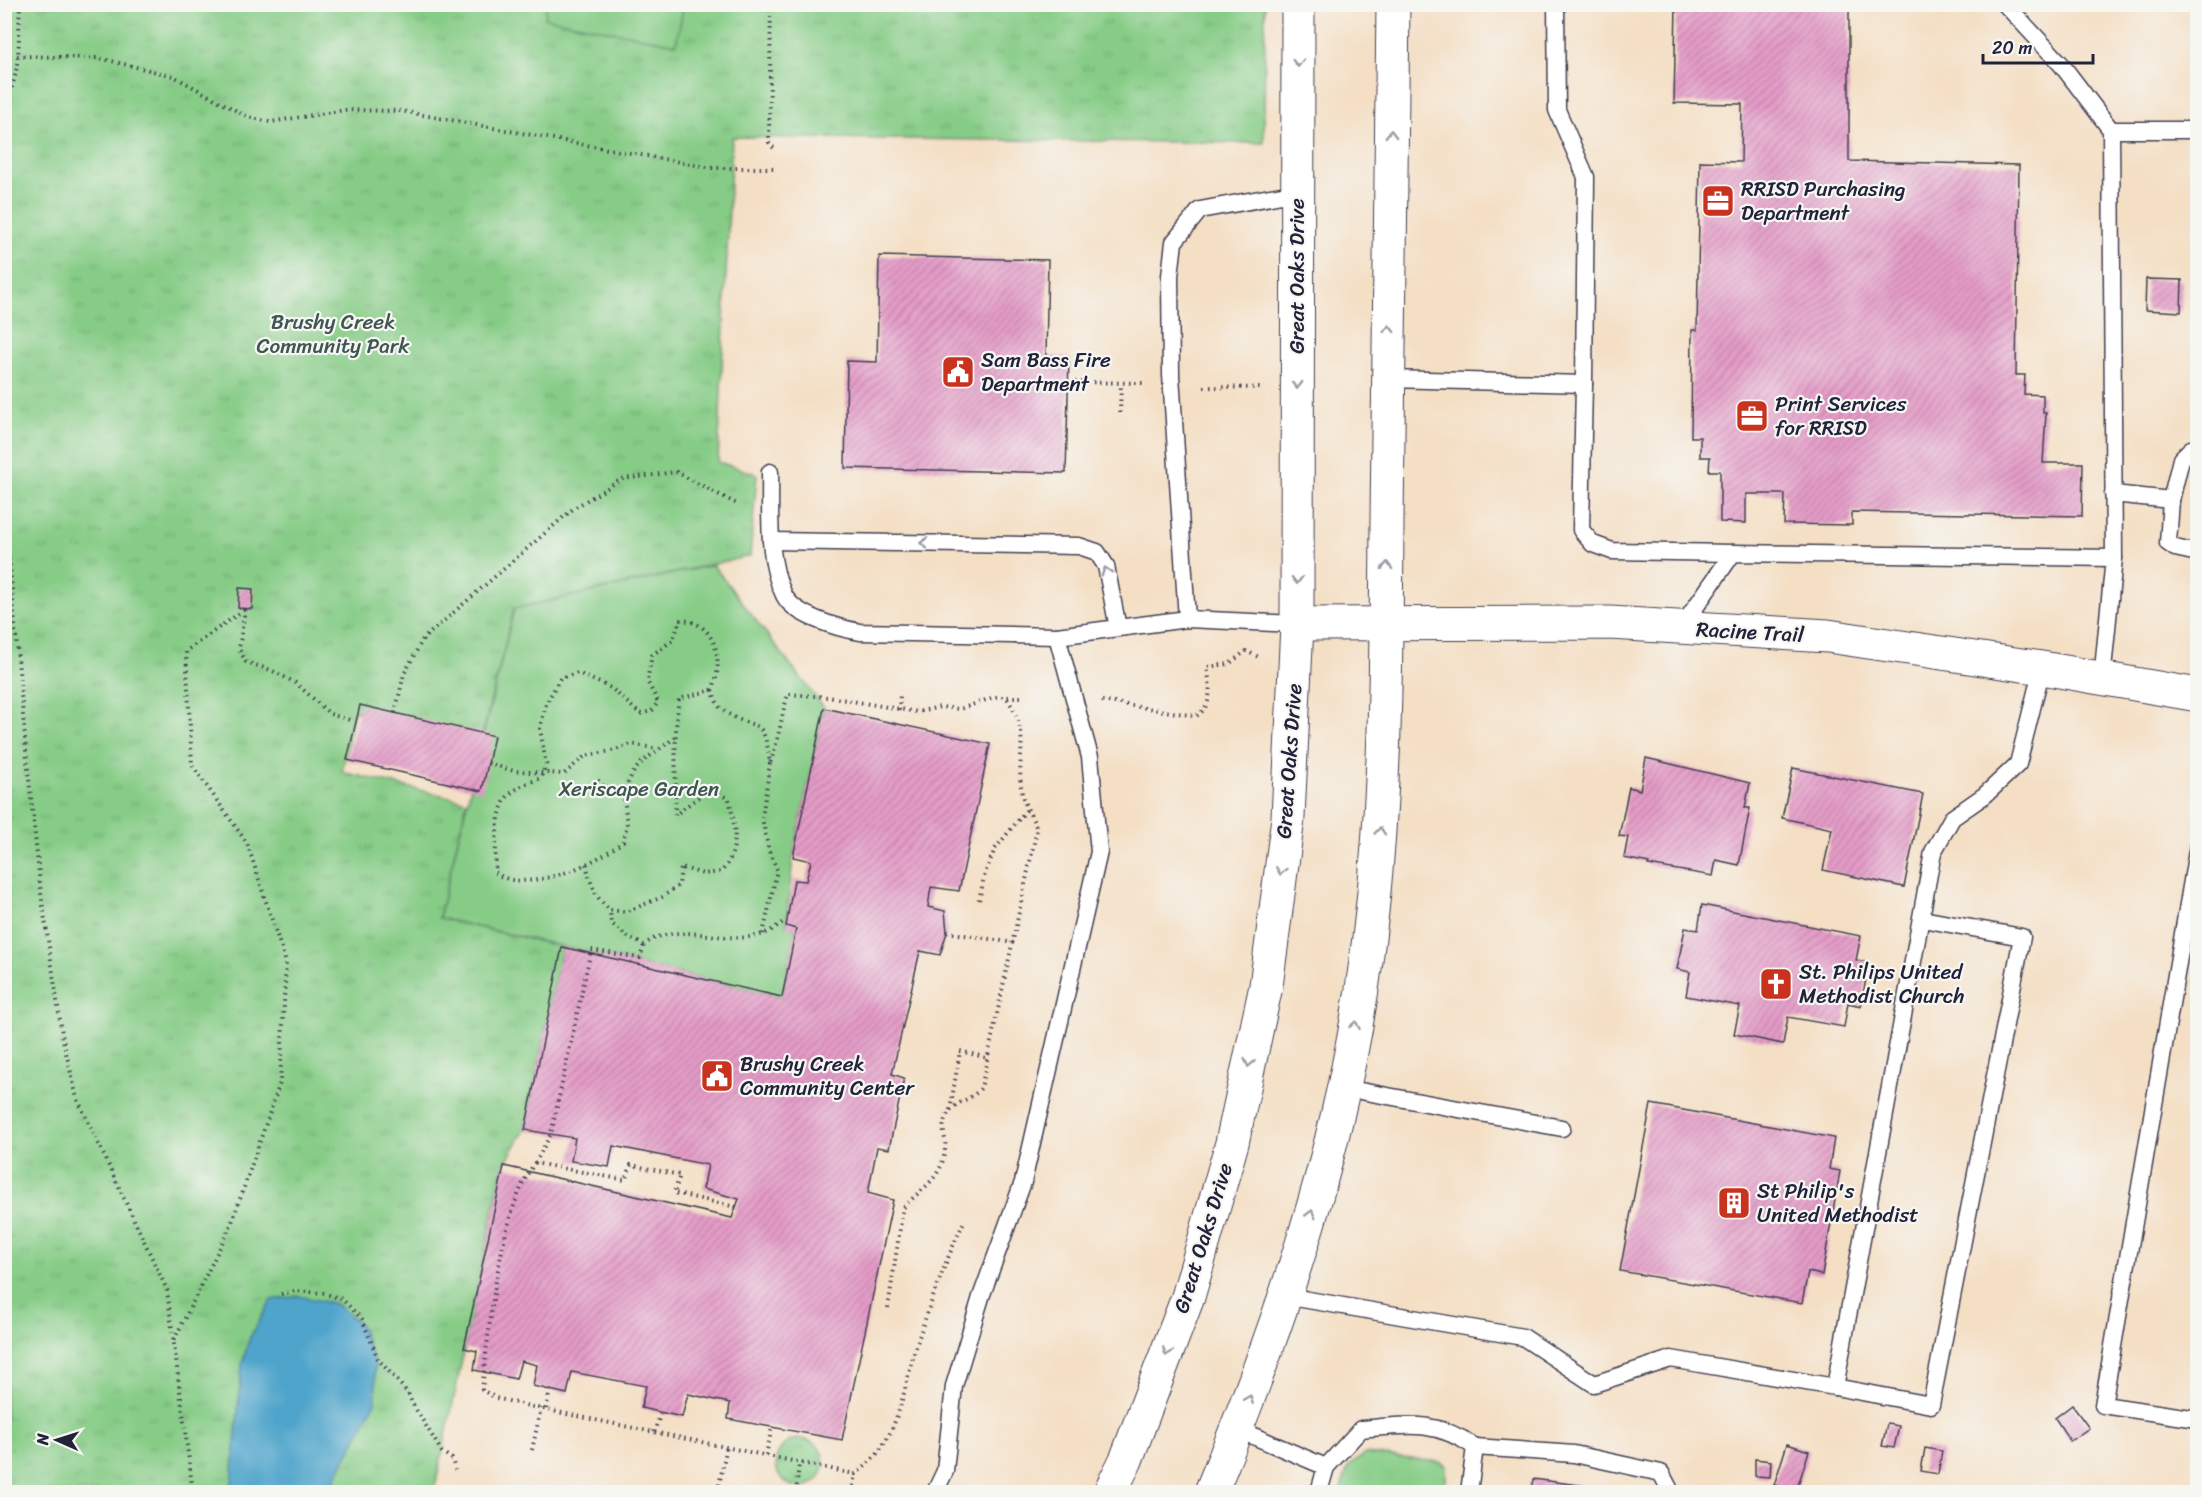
<svg xmlns="http://www.w3.org/2000/svg" width="2202" height="1497" font-family="Sriracha,sans-serif">
<defs>
<pattern id="park-tufts" width="24" height="20" patternUnits="userSpaceOnUse" patternTransform="scale(1.5)"><rect width="24" height="20" fill="#86cc86"/><path d="M3 7l-1-3M5 7V3M7 7l1-3M15 17l-1-3M17 17v-4M19 17l1-3" fill="none" stroke="#73af75"/></pattern>
<pattern id="building-hatch" width="6" height="6" patternUnits="userSpaceOnUse" patternTransform="scale(1.5)"><rect width="6" height="6" fill="#e59cc8"/><path d="M-1 1l2-2M0 6l6-6M5 7l2-2" fill="none" stroke="#b97fa4"/></pattern>
</defs>
<rect width="100%" height="100%" fill="#f6f6f2"/>
<filter id="ink" filterUnits="userSpaceOnUse"><feTurbulence type="fractalNoise" baseFrequency=".0167" numOctaves="2"/><feDisplacementMap in="SourceGraphic" scale="12" xChannelSelector="R" yChannelSelector="G"/><feConvolveMatrix kernelMatrix="1 2 1 2 8 2 1 2 1" color-interpolation-filters="sRGB"/></filter>
<filter id="wash" filterUnits="userSpaceOnUse"><feTurbulence type="fractalNoise" baseFrequency=".008" numOctaves="4" result="noise"/><feDisplacementMap in="SourceGraphic" scale="24" xChannelSelector="R" yChannelSelector="G"/><feGaussianBlur stdDeviation="1.35" result="paint"/><feColorMatrix in="noise" values="0 0 0 0 0 0 0 0 0 0 0 0 0 0 0 0 0 1.4 0 .05"/><feComposite in="paint" operator="in"/></filter>
<g filter="url(#wash)">
<rect width="100%" height="100%" fill="#f4dfc5"/>
<g fill="url(#park-tufts)" stroke="#547760" stroke-width="1.5">
<polygon points="5,5 1265,5 1264,143 732,137 718,462 757,474 750,556 514,609 482,736 354,711 342,772 467,801 439,918 562,947 525,1130 503,1166 434,1492 5,1492"/>
<circle cx="800" cy="1463" r="24"/>
</g>
<g fill="#86cc86" stroke="#547760" stroke-width="1.5">
<polygon points="547,5 547,4 684,5 676,44 545,18"/>
<polygon points="713,565 824,708 793,857 786,925 796,929 782,997 439,918 514,609"/>
<polygon points="1365,1454 1440,1462 1446,1466 1446,1492 1340,1492 1348,1467"/>
</g>
<polygon fill="#4fa4cb" stroke="#386383" stroke-width="1.5" points="299,1296 336,1304 360,1324 375,1365 376,1401 328,1492 231,1492 242,1364 250,1337 271,1300"/>
<g id="blocks">
<g fill="url(#building-hatch)">
<polygon points="1676,4 1849,4 1849,161 2019,165 2016,375 2025,375 2024,394 2043,395 2043,413 2046,413 2043,463 2083,463 2082,516 1852,512 1852,525 1784,524 1785,494 1746,494 1746,523 1720,522 1720,471 1709,471 1710,457 1700,457 1700,437 1691,437 1692,330 1697,330 1700,161 1741,162 1742,104 1674,103"/>
<polygon points="879,256 1048,260 1046,356 1069,357 1066,473 845,468 847,361 877,362"/>
<polygon points="2146,279 2182,280 2181,312 2145,310"/>
<polygon points="239,588 253,589 252,609 238,608"/>
<polygon points="360,705 494,736 482,791 347,760"/>
<polygon points="824,708 990,744 959,891 931,887 928,907 945,911 947,932 940,955 920,951 892,1074 904,1078 889,1149 877,1147 868,1193 893,1200 842,1440 728,1419 730,1403 688,1394 682,1417 641,1408 646,1386 572,1372 567,1394 533,1386 537,1365 521,1361 516,1379 474,1370 477,1351 464,1348 504,1166 732,1218 739,1199 703,1189 708,1165 613,1146 609,1167 571,1161 575,1138 525,1130 562,947 782,997 796,929 786,926 794,880 806,881 811,861 793,857"/>
<polygon points="1646,758 1750,783 1745,808 1750,808 1739,865 1716,860 1713,876 1648,865 1649,863 1624,858 1628,837 1619,836 1629,787 1640,790"/>
<polygon points="1793,768 1923,794 1904,887 1823,870 1832,829 1782,818"/>
<polygon points="1702,905 1861,936 1856,960 1869,962 1861,1006 1848,1003 1844,1027 1788,1017 1783,1044 1734,1034 1740,1006 1686,996 1690,972 1677,969 1685,928 1698,930"/>
<polygon points="1651,1104 1834,1138 1829,1169 1840,1171 1822,1275 1808,1272 1802,1303 1620,1271"/>
<polygon points="2072,1405 2089,1428 2070,1441 2055,1418"/>
<polygon points="1887,1424 1899,1426 1894,1448 1882,1446"/>
<polygon points="1787,1444 1809,1451 1796,1492 1774,1485"/>
<polygon points="1925,1448 1942,1451 1938,1474 1921,1471"/>
<polygon points="1755,1459 1771,1461 1770,1477 1755,1476"/>
<polygon points="1533,1479 1624,1491 1624,1492 1531,1492"/>
</g>
</g>
</g>
<g filter="url(#ink)">
<use href="#blocks" fill-opacity="0" stroke="#423e50" stroke-width="1.5"/>
<g fill="none" stroke-linecap="round" stroke-linejoin="round">
<g stroke="#423e50" stroke-width="19">
<g id="service">
<polyline points="2005,4 2061,64 2111,130 2114,558"/>
<polyline points="2111,130 2198,130"/>
<polyline points="1389,379 1584,384 1586,177 1557,110 1556,4"/>
<polyline points="1584,384 1581,530 1593,544 1612,551 1733,553"/>
<path d="M 770,472 C 771,512 766,558 784,595 C 794,616 838,628 860,632 L 1057,636 L 1187,619 L 1297,624"/>
<polyline points="2113,494 2171,500 2181,459 2191,449 2198,448"/>
<polyline points="2171,500 2168,543 2175,548 2198,553"/>
<polyline points="771,541 1079,546 1097,552 1106,566 1118,628"/>
<polyline points="1187,619 1171,375 1170,276 1174,242 1200,210 1298,192"/>
<polyline points="1681,628 1733,553 2114,558 2102,679"/>
<polyline points="2198,845 2103,1405 2198,1419"/>
<polyline points="1922,919 2022,937 1931,1405 1835,1387 1933,852 1952,818 1985,795 2018,764 2042,668"/>
<polyline points="1344,1088 1562,1128"/>
<polyline points="1285,1296 1523,1337 1594,1384 1671,1359 1835,1387"/>
<polyline points="1237,1429 1326,1467"/>
<polyline points="1475,1447 1574,1454 1661,1473 1671,1492"/>
<polyline points="935,1492 945,1471 954,1386 981,1297 1023,1182 1099,852 1090,757 1057,636"/>
<path d="M 1319,1492 L 1326,1467 L 1361,1429 C 1406,1425 1435,1419 1475,1447 L 1469,1492"/>
</g>
</g>
<g stroke="#423e50" stroke-width="35">
<polyline id="minor" points="1297,624 1610,623 1828,636 2042,668 2198,695"/>
</g>
<g stroke="#423e50" stroke-width="35">
<g id="tertiary">
<polyline points="1110,1492 1126,1460 1188,1297 1232,1143 1266,986 1288,818 1297,624 1298,4"/>
<path d="M 1211,1492 C 1281,1322 1342,1145 1366,961 C 1386,815 1386,668 1387,521 C 1389,349 1391,177 1393,4"/>
</g>
</g>
<g stroke="#423e50" stroke-width="4" stroke-dasharray="1.5 4.5" stroke-linecap="butt">
<polyline points="771,4 769,142 775,150"/>
<polyline points="683,6 771,10"/>
<polyline points="17,56 99,58 173,76 248,117 270,122 345,110 401,111 712,168 774,168"/>
<path d="M 4,104 C 22,75 18,37 20,4"/>
<polyline points="1069,382 1144,383"/>
<polyline points="1204,387 1263,388"/>
<polyline points="1120,413 1121,383"/>
<polyline points="4,499 26,750 41,893 63,1040 77,1098 167,1290 193,1492"/>
<polyline points="245,609 239,649 246,662 271,670 296,683 330,714 353,721"/>
<path d="M 712,690 C 715,697 718,708 724,711 C 757,734 763,711 770,763 C 779,740 781,717 788,694 L 828,697 L 917,712 L 940,707 L 960,709 L 994,697 L 1023,697"/>
<path d="M 1102,701 L 1196,716 C 1214,706 1210,684 1207,667 L 1229,664 L 1246,651 L 1261,658"/>
<polyline points="899,710 900,695"/>
<polyline points="395,713 404,674 423,639 574,508 622,479 676,472 737,504"/>
<polyline points="488,763 514,771 564,774 585,756 616,750 631,744 658,749"/>
<path d="M 598,780 L 608,792 L 624,795 L 627,825 L 623,841 C 599,863 523,897 495,872 C 496,853 495,810 508,796 C 516,787 530,782 541,778 L 546,764 L 540,728 L 546,704 L 560,678 L 578,673 L 593,680 L 611,688 L 640,714 L 652,711 L 658,702 L 647,681 L 652,655 L 673,640 L 680,620 C 716,621 725,662 712,690 L 679,699 C 673,737 677,776 675,815 L 700,796 L 713,790 L 729,799 C 735,825 741,850 721,872 L 703,874 L 681,867 L 679,885 L 662,897 L 626,912 L 610,910 L 611,923 L 626,936 L 644,945 C 678,918 724,947 763,934 C 770,932 777,926 783,922"/>
<path d="M 624,795 C 633,760 651,758 675,737"/>
<path d="M 586,864 C 591,884 594,897 610,910"/>
<polyline points="979,900 985,873 995,849 1028,808"/>
<polyline points="947,932 1014,943"/>
<polyline points="763,934 777,870 769,851 762,818 770,763"/>
<polyline points="950,1110 960,1051 988,1058"/>
<polyline points="535,1163 551,1134 591,950 640,958 644,945"/>
<path d="M 736,1207 L 674,1193 L 680,1175 L 631,1165 L 625,1180 L 535,1163 C 499,1211 489,1330 482,1390 L 496,1398 L 533,1407 L 855,1474 C 901,1444 903,1385 919,1337 C 932,1299 946,1259 964,1222"/>
<polyline points="281,1294 295,1291 323,1293 342,1299 362,1319 378,1359 408,1393 412,1403 442,1452 452,1459 455,1470"/>
<path d="M 888,1308 L 903,1208 C 921,1188 942,1180 945,1149 C 947,1138 940,1129 946,1117 C 955,1100 969,1102 981,1088 L 1037,829 C 1033,818 1024,805 1022,794 C 1015,755 1033,736 1006,697"/>
<polyline points="174,1340 231,1225 280,1083 286,963 247,843 192,765 186,651 245,609"/>
<polyline points="546,1409 550,1390"/>
<polyline points="654,1432 661,1413"/>
<polyline points="532,1450 541,1408"/>
<polyline points="766,1455 772,1427"/>
<polyline points="719,1485 727,1446"/>
<polyline points="796,1492 799,1464"/>
<polyline points="852,1492 855,1474"/>
</g>
<use href="#service" stroke="#fff" stroke-width="16"/>
<use href="#minor" stroke="#fff" stroke-width="33"/>
<use href="#tertiary" stroke="#fff" stroke-width="33"/>
</g>
<defs><path id="oneway-chevron" d="M-2-3.5L2.5 0L-2 3.5" fill="none" stroke-width="1.6" stroke-linecap="round" stroke-linejoin="round" transform="scale(1.5)"/></defs>
<g stroke="#9c9ca7">
<use href="#oneway-chevron" transform="translate(1298 63) rotate(90)"/>
<use href="#oneway-chevron" transform="translate(1391 134) rotate(-89)"/>
<use href="#oneway-chevron" transform="translate(1389 329) rotate(-89)"/>
<use href="#oneway-chevron" transform="translate(1297 385) rotate(90)"/>
<use href="#oneway-chevron" transform="translate(924 543) rotate(-179)"/>
<use href="#oneway-chevron" transform="translate(1387 566) rotate(-89)"/>
<use href="#oneway-chevron" transform="translate(1106 571) rotate(-107)"/>
<use href="#oneway-chevron" transform="translate(1297 580) rotate(90)"/>
<use href="#oneway-chevron" transform="translate(1380 831) rotate(-86)"/>
<use href="#oneway-chevron" transform="translate(1281 871) rotate(98)"/>
<use href="#oneway-chevron" transform="translate(1355 1025) rotate(-80)"/>
<use href="#oneway-chevron" transform="translate(1249 1063) rotate(102)"/>
<use href="#oneway-chevron" transform="translate(1311 1214) rotate(-75)"/>
<use href="#oneway-chevron" transform="translate(1167 1352) rotate(111)"/>
<use href="#oneway-chevron" transform="translate(1249 1399) rotate(-68)"/>
</g>
</g>
<defs>
<g id="office-square" transform="scale(1.725)"><rect x="-9" y="-9" width="18" height="18" rx="4" fill="#c8321e" stroke="#f6f6f2"/><path d="M-6-3h4V-5.5h4V-3h4V5H-6ZM-1-4.5V-3h2v-1.5ZM-6 0V1H6V0Z" fill="#fff"/></g>
<g id="civic-square" transform="scale(1.725)"><rect x="-9" y="-9" width="18" height="18" rx="4" fill="#c8321e" stroke="#f6f6f2"/><path d="M-.6-6.5H3V-4.5H.6V-3L4-1V1h2V6H-6V1h2V-1L-.6-3ZM-1.2 2.5V6h2.4V2.5Z" fill="#fff"/></g>
<g id="church-square" transform="scale(1.725)"><rect x="-9" y="-9" width="18" height="18" rx="4" fill="#c8321e" stroke="#f6f6f2"/><path d="M-1.2-6h2.4v3.5h3.3v2.4h-3.3V6h-2.4V-.1h-3.3v-2.4h3.3Z" fill="#fff"/></g>
<g id="building-square" transform="scale(1.725)"><rect x="-9" y="-9" width="18" height="18" rx="4" fill="#c8321e" stroke="#f6f6f2"/><path d="M-4-6H4V6H1V3H-1V6H-4ZM-2.5-4.3h1.7v1.8h-1.7ZM.8-4.3h1.7v1.8H.8ZM-2.5-1h1.7V.8h-1.7ZM.8-1h1.7V.8H.8Z" fill="#fff"/></g>
</defs>
<g fill-rule="evenodd">
<use href="#office-square" x="1718" y="201"/>
<use href="#civic-square" x="958" y="372"/>
<use href="#office-square" x="1752" y="416"/>
<use href="#church-square" x="1776" y="984"/>
<use href="#civic-square" x="717" y="1076"/>
<use href="#building-square" x="1734" y="1203"/>
</g>
<g text-anchor="middle" dominant-baseline="central" stroke-width="4.5" stroke-linejoin="round" paint-order="stroke">
<g font-size="21" fill="#22223b" stroke="#f6f6f2" text-anchor="start">
<text x="1741" y="189">RRISD Purchasing<tspan x="1741" dy="24">Department</tspan></text>
<text x="981" y="360">Sam Bass Fire<tspan x="981" dy="24">Department</tspan></text>
<text x="1775" y="404">Print Services<tspan x="1775" dy="24">for RRISD</tspan></text>
<text x="1799" y="972">St. Philips United<tspan x="1799" dy="24">Methodist Church</tspan></text>
<text x="740" y="1064">Brushy Creek<tspan x="740" dy="24">Community Center</tspan></text>
<text x="1757" y="1191">St Philip's<tspan x="1757" dy="24">United Methodist</tspan></text>
</g>
<g font-size="21" fill="#22223b" stroke="#f6f6f2">
<text transform="translate(1297 276) rotate(-90)">Great Oaks Drive</text>
<text transform="translate(1750 632) rotate(3)">Racine Trail</text>
<text transform="translate(1289 761) rotate(-86)">Great Oaks Drive</text>
<text transform="translate(1203 1238) rotate(-73)">Great Oaks Drive</text>
</g>
<g font-size="21" fill="#405552" stroke="#f6f6f2">
<text x="333" y="322">Brushy Creek<tspan x="333" dy="24">Community Park</tspan></text>
<text x="639" y="789">Xeriscape Garden</text>
</g>
</g>
<rect width="2202" height="1497" fill="none" stroke="#f6f6f2" stroke-width="24"/>
<g transform="translate(57 1440) rotate(273)" stroke="#f6f6f2" stroke-width="4.5" paint-order="stroke">
<path d="M0-4.5L10 22L0 15L-10 22Z" fill="#22223b"/>
<text y="-9" font-size="16" font-weight="bold" text-anchor="middle" fill="#22223b">N</text>
</g>
<path d="M1983 54v9h110v-9" fill="none" stroke="#22223b" stroke-width="3"/>
<text x="1992" y="54" font-size="18" fill="#22223b" stroke="#f6f6f2" stroke-width="4.5" paint-order="stroke">20 m</text>
</svg>
